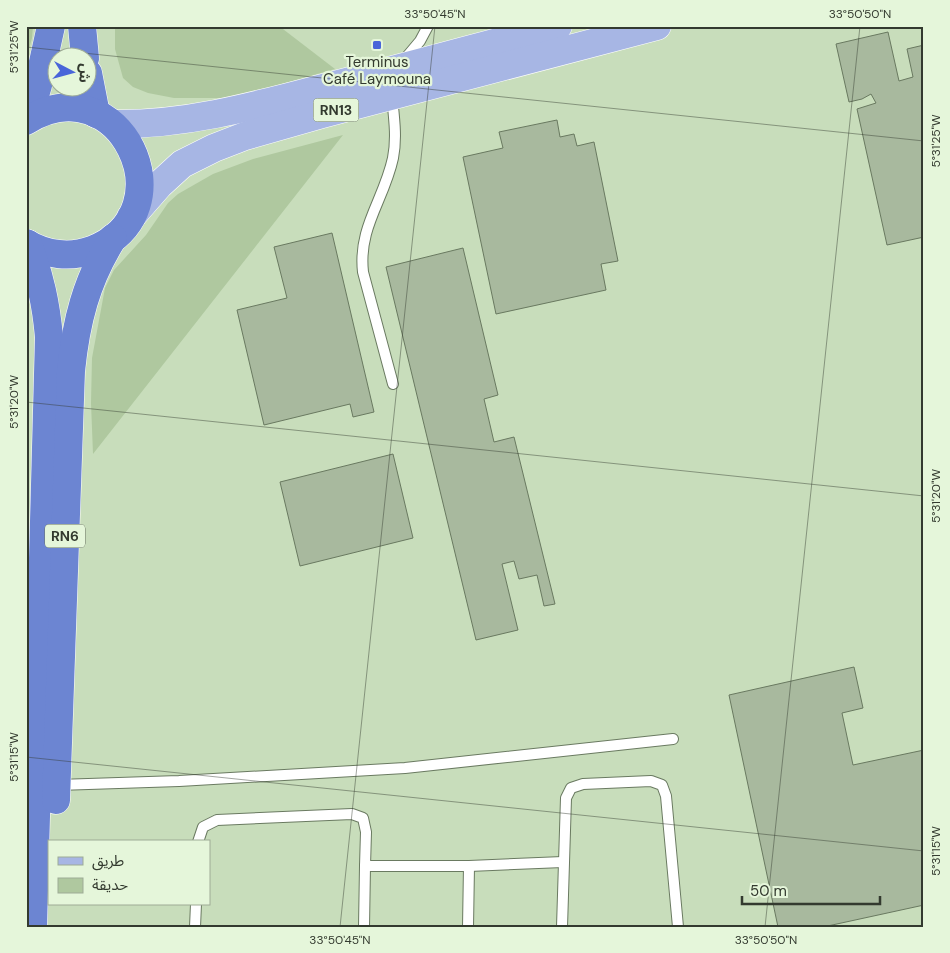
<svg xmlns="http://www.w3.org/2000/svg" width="950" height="953" font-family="'DM Sans','Noto Sans Arabic',sans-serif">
<rect width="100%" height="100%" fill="#d7e9cd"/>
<path fill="#c8ddbb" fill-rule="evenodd" d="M 26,26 L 924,26 L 924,927 L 26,927 ZM 58,58 L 88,58 L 88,88 L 58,88 ZM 49,842 L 209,842 L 209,904 L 49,904 Z"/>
<g fill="#afc89f">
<polygon points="26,26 33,26 32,38 26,60"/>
<polygon points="115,26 279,26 335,69 250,93 224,98 174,98 148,93 133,87 123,78 115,49"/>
<polygon points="343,135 93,454 91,403 92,358 105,288 114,270 146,235 168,203 178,194 213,174 253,159"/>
</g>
<g fill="#a8b99e" stroke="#697960">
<polygon points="888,32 899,81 913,77 907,49 924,45 924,237 887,245 857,109 876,103 871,94 862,99 849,102 836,44"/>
<polygon points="557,120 560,137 574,134 577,146 594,142 618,261 601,264 606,290 496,314 463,157 503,148 499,132"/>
<polygon points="332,233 374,412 353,417 350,404 264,425 237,310 287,298 274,247"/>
<polygon points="463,248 498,395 484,399 494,442 514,437 555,604 544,606 537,575 519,579 514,561 502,564 518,630 476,640 386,267"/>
<polygon points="393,454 413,538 300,566 280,482"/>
<polygon points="854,667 863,708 842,713 853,765 924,750 924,905 823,927 778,927 729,695"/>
</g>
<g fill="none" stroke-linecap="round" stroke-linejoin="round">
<g stroke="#6a7a61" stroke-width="12">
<g id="lane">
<polyline points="404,60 420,41 428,26"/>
<path d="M 392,97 C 394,117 397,138 393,158 C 384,200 358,227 363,272 L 393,384"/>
<polyline points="58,785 179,781 405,768 673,739"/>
<polyline points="198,842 203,827 217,820 352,814 363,818 366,832 365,866"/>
<polyline points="195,927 196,904"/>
<polyline points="364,927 365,866 469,866 563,862"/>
<polyline points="468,927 469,866"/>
<polyline points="562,927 566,798 571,788 583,784 651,781 662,785 666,796 678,927"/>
</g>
</g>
<g stroke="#fff" stroke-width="29">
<g id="primary">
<path d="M 113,124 C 184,125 251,107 319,89 C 399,69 478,47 558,26"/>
<polyline points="131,217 159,185 182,164 214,148 245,136 322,114 657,26"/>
</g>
</g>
<g stroke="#fff" stroke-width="29">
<g id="highway">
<polyline points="82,26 85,58"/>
<polyline points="88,73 96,114"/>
<polyline points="28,119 38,85 51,26"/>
<path d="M 26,121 C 119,62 191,211 92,250 C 70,258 46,255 26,243"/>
<path d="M 28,244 C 40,277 46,303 49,337 L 33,927"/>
<path d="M 56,800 L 71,371 C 76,322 86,281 113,238"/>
</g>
</g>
<use href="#lane" stroke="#fff" stroke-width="10"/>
<use href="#primary" stroke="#a7b6e4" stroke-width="28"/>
<use href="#highway" stroke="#6c85d2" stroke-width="28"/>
</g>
<path fill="none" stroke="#333a2f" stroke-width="1" stroke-opacity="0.45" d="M 26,47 L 924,141M 26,402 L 924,496M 26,757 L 924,851M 340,927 L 435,26M 765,927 L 860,26"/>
<rect fill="#4965d9" stroke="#e5f6da" stroke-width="2" x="372" y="40" width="10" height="10" rx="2.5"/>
<g text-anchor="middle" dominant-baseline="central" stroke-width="4.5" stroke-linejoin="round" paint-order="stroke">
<g fill="#e5f6da" stroke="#687262" stroke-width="1">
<rect x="313.5" y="98.5" width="45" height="23" rx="4"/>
<rect x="45" y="524.5" width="40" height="23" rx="4"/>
</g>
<g font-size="14" font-weight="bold" fill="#333a2f">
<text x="336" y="110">RN13</text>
<text x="65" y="536">RN6</text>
</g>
<g font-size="15" fill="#333a2f" stroke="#e5f6da">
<text x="377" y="62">Terminus<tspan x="377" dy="17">Café Laymouna</tspan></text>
</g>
</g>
<rect width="950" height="953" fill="none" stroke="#e5f6da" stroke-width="55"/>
<rect x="48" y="840" width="162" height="65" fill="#e5f6da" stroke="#9eab96"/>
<rect x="58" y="857" width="25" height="8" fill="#a7b6e4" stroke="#9eab96"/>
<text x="92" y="866" font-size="15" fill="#333a2f">طريق</text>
<rect x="58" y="878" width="25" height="15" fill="#afc89f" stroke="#9eab96"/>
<text x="92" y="890" font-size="15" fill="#333a2f">حديقة</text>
<g transform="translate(72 72) rotate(96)"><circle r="24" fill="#e5f6da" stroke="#9eab96"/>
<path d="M0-4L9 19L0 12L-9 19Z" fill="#4965d9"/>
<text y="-8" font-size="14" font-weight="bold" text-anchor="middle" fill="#333a2f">ش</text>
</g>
<path d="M742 896v8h138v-8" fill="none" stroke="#333a2f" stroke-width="2.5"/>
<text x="750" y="896" font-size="15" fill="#333a2f" stroke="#e5f6da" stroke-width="4" paint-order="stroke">50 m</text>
<rect x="28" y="28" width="894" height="898" fill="none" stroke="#333a2f" stroke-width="2"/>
<g font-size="12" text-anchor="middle" fill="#333a2f">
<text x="435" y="18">33°50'45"N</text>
<text x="860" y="18">33°50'50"N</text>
<text transform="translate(14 47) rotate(-90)" y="4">5°31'25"W</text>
<text transform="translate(936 141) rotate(-90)" y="4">5°31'25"W</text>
<text transform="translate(14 402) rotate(-90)" y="4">5°31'20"W</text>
<text transform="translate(936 496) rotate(-90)" y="4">5°31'20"W</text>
<text transform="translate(14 757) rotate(-90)" y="4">5°31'15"W</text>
<text transform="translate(936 851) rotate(-90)" y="4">5°31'15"W</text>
<text x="340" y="944">33°50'45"N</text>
<text x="766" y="944">33°50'50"N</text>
</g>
</svg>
